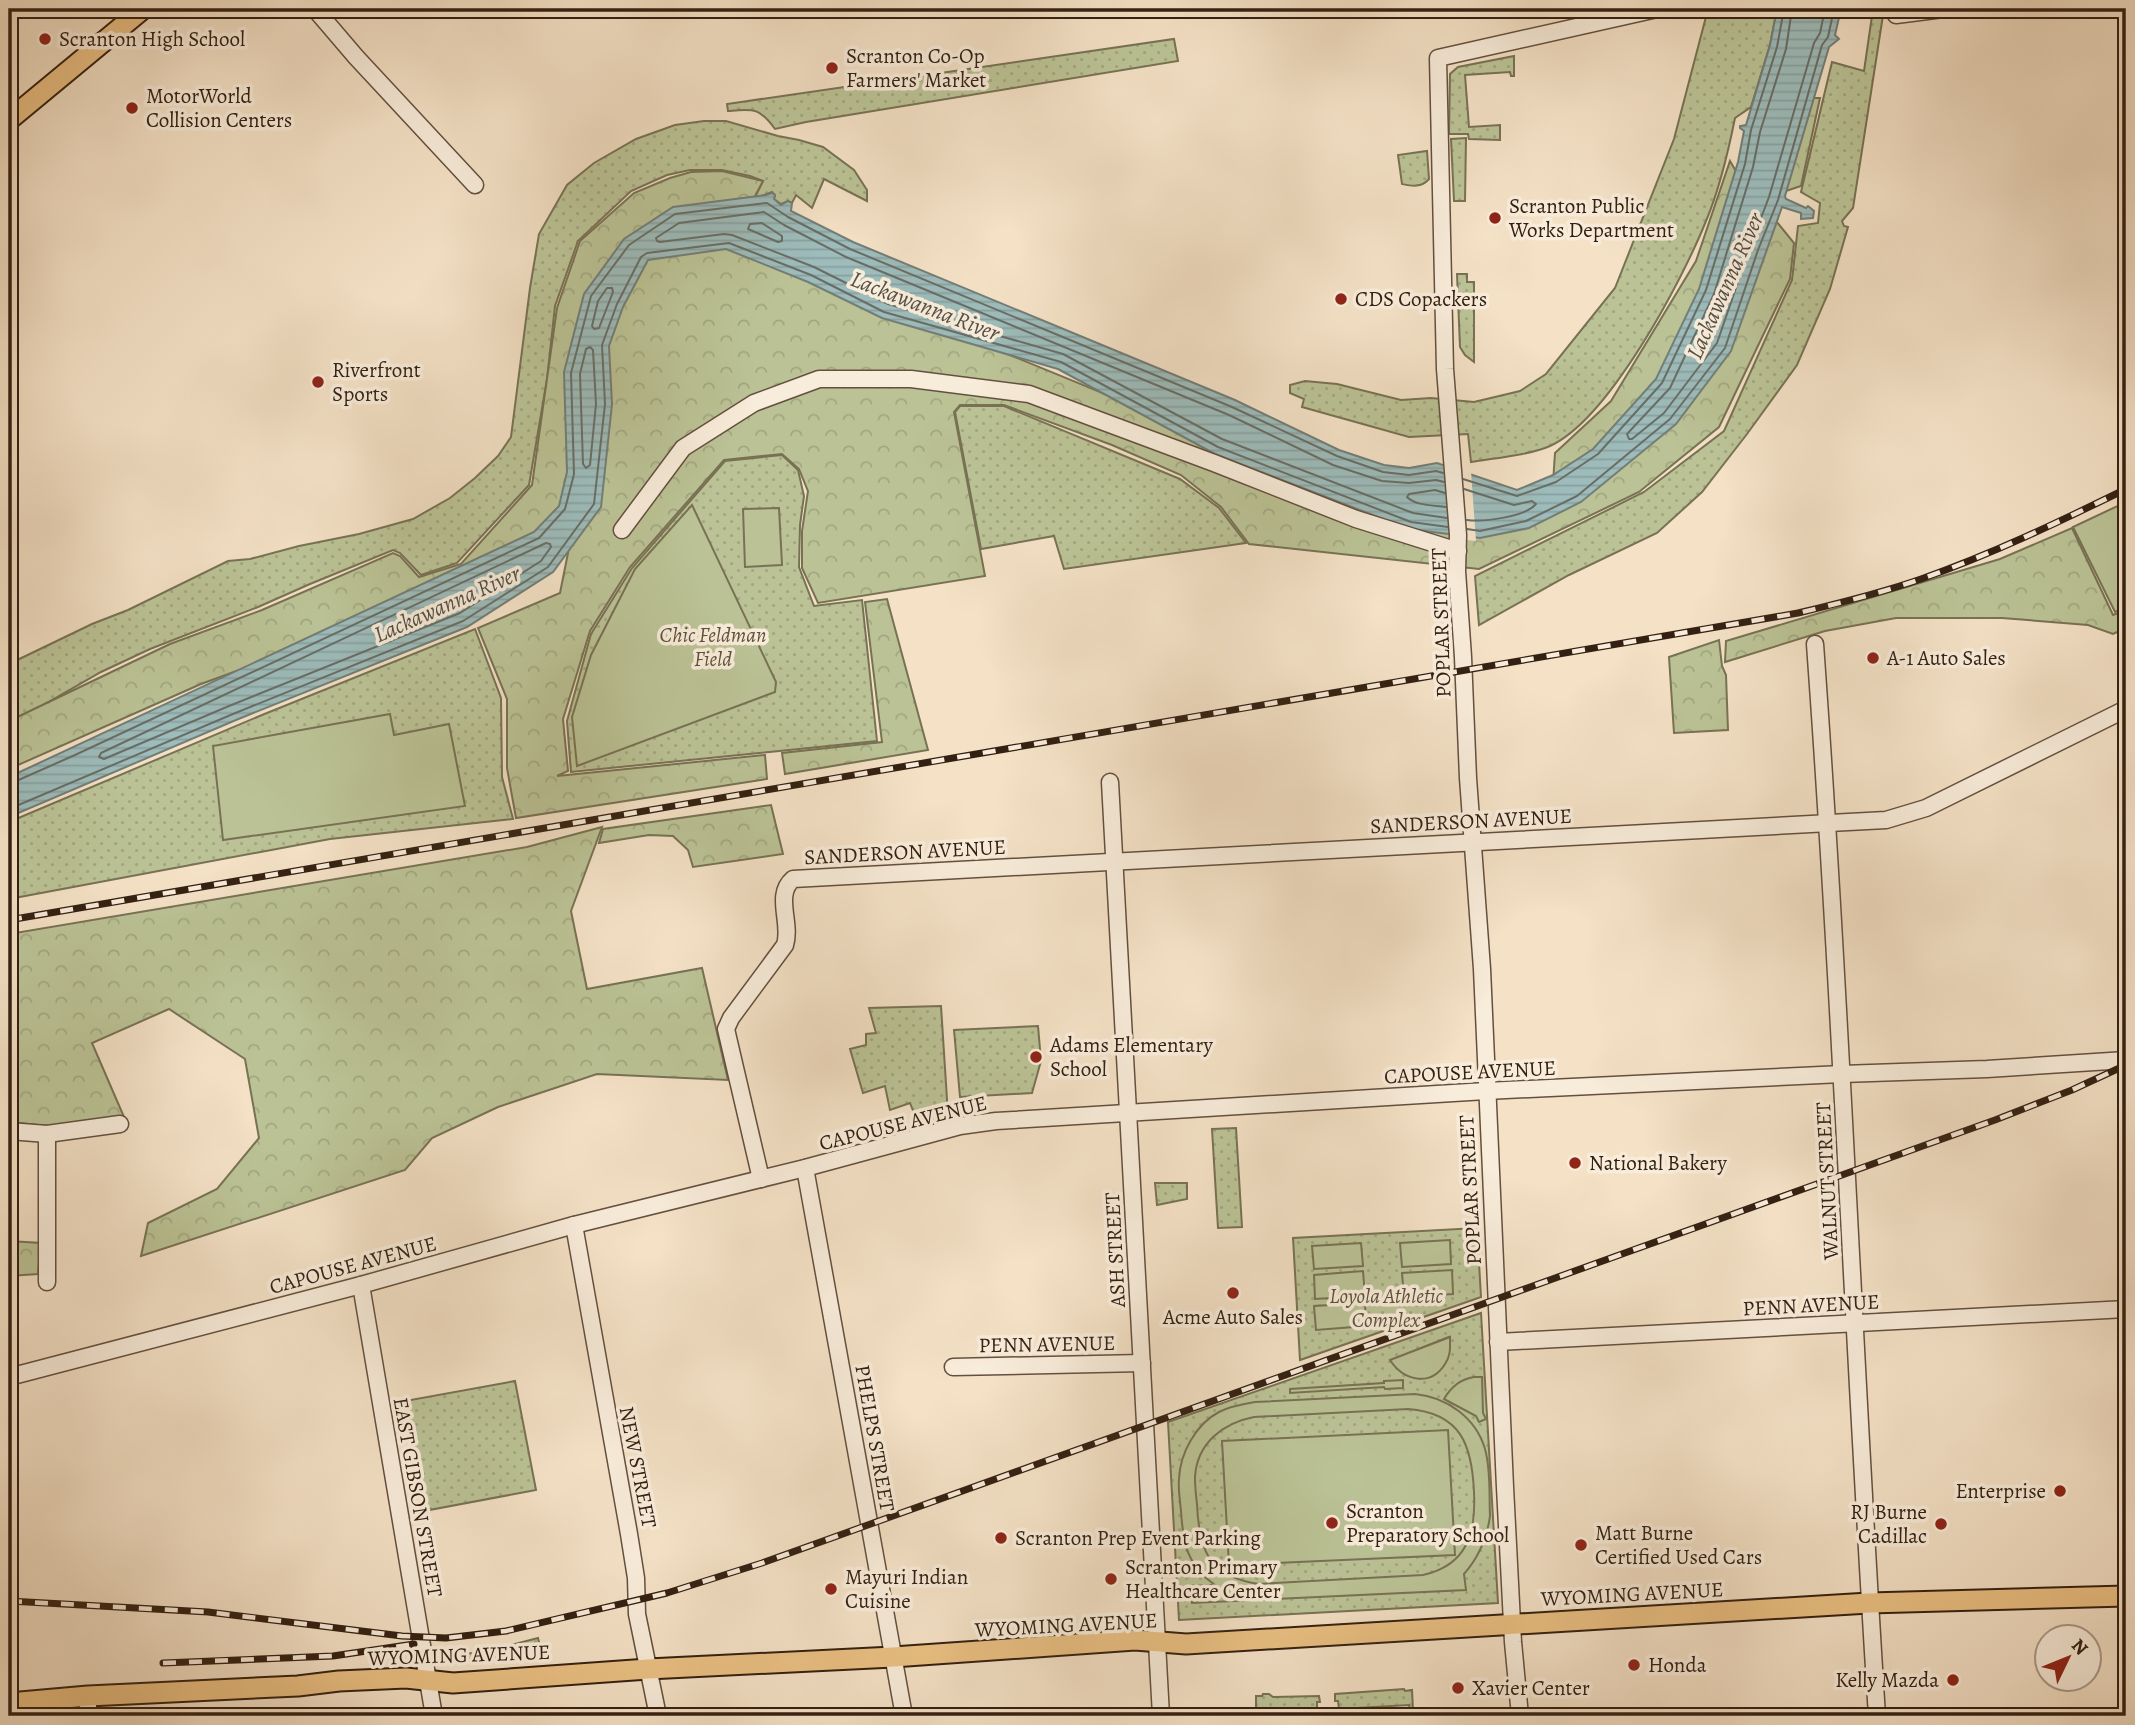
<svg xmlns="http://www.w3.org/2000/svg" width="2135" height="1725" font-family="Alegreya,serif">
<defs>
<pattern id="green-dots" width="8" height="8" patternUnits="userSpaceOnUse" patternTransform="scale(1.75)"><rect width="8" height="8" fill="#bbc396"/><path d="M2 2h.1M6 6h.1" fill="none" stroke="#a1a780" stroke-width="1.8" stroke-linecap="round"/></pattern>
<pattern id="forest-crowns" width="20" height="18" patternUnits="userSpaceOnUse" patternTransform="scale(1.75)"><rect width="20" height="18" fill="#bbc396"/><path d="M2 6a3 3 0 1 1 6 0M12 15a3 3 0 1 1 6 0" fill="none" stroke="#a1a780"/></pattern>
<pattern id="water-rules" width="6" height="5" patternUnits="userSpaceOnUse" patternTransform="scale(1.75)"><rect width="6" height="5" fill="#9dbcbb"/><path d="M0 2.5h6" fill="none" stroke="#88a1a0"/></pattern>
</defs>
<rect width="100%" height="100%" fill="#f4e1c6"/>
<filter id="stains"><feTurbulence type="fractalNoise" baseFrequency=".00286" numOctaves="4"/><feColorMatrix values="0 0 0 0 .2 0 0 0 0 .09 0 0 0 0 .02 0 0 0 .5 -.17"/></filter>
<radialGradient id="worn" r=".72"><stop offset=".6" stop-color="#630" stop-opacity="0"/><stop offset="1" stop-color="#630" stop-opacity=".3"/></radialGradient>
<g fill="url(#green-dots)" stroke="#787254" stroke-width="2" fill-rule="evenodd">
<path d="M 1708,9 L 1777,9 L 1770,45 L 1751,107 L 1735,118 C 1728,153 1720,188 1706,221 C 1682,281 1609,419 1550,446 C 1530,455 1494,458 1471,462 L 1468,434 L 1409,437 L 1302,407 L 1304,399 L 1290,393 L 1290,385 L 1305,381 L 1337,384 L 1401,400 L 1431,398 L 1474,402 L 1520,391 L 1546,374 L 1615,288 L 1674,139 Z"/>
<polygon points="1873,9 1884,9 1853,208 1842,221 1844,226 1848,227 1830,289 1797,365 1747,434 1702,492 1657,533 1569,575 1479,625 1475,576 1644,492 1724,431 1792,280 1798,226 1818,223 1820,203 1801,192 1832,62 1864,71"/>
<path d="M 1174,39 L 1178,61 L 806,122 L 775,129 C 759,107 753,109 728,111 L 727,104 Z"/>
<polygon points="1514,56 1514,76 1511,76 1510,72 1465,75 1469,127 1500,125 1500,140 1469,139 1468,134 1449,134 1450,74 1458,67"/>
<polygon points="704,121 726,121 778,136 799,140 823,147 854,170 867,190 867,201 824,179 812,208 796,195 792,203 788,201 781,204 774,199 775,195 772,192 754,199 763,181 750,176 722,170 690,170 667,175 631,191 578,241 555,306 547,379 529,485 457,563 421,575 400,553 393,550 310,584 258,607 150,649 101,672 31,712 9,720 9,664 92,624 128,610 228,561 250,559 299,546 359,534 413,519 450,498 475,478 498,456 511,437 530,288 539,234 567,185 594,163 636,139 675,125"/>
<polygon points="1466,138 1465,201 1454,201 1451,139"/>
<path d="M 1427,151 L 1429,179 C 1421,188 1412,186 1402,184 L 1398,155 Z"/>
<polygon points="1457,274 1467,274 1467,282 1474,282 1474,362 1465,355 1460,347"/>
<polygon points="960,406 1004,406 1180,479 1219,508 1246,543 1064,569 1054,536 981,549 955,412"/>
<polygon points="782,455 798,470 804,496 800,525 799,567 814,606 862,600 877,741 571,772 567,721 591,634 632,568 725,461"/>
<polygon points="475,629 501,698 502,777 513,819 330,839 9,899 9,822 262,715"/>
<polygon points="941,1006 948,1115 918,1123 910,1103 890,1110 885,1086 863,1093 850,1049 866,1045 866,1034 876,1033 869,1008"/>
<polygon points="1038,1026 1041,1061 1032,1093 960,1097 954,1030"/>
<polygon points="1236,1128 1242,1227 1218,1228 1212,1129"/>
<polygon points="1155,1183 1187,1183 1187,1199 1157,1205"/>
<polygon points="1477,1228 1481,1297 1300,1360 1293,1238"/>
<path d="M 1481,1313 L 1498,1603 L 1179,1620 L 1168,1422 ZM 1449,1337 C 1455,1377 1412,1394 1391,1360 Z"/>
<polygon points="515,1381 536,1490 424,1511 405,1401"/>
<polygon points="538,1638 542,1655 452,1660 452,1657 503,1647"/>
<polygon points="1404,1689 1405,1691 1412,1690 1413,1710 1410,1710 1409,1705 1339,1709 1338,1701 1335,1701 1335,1694"/>
<polygon points="1263,1694 1269,1694 1273,1697 1319,1696 1320,1702 1317,1702 1317,1709 1256,1712 1256,1696 1262,1696"/>
</g>
<g fill="url(#forest-crowns)" stroke="#787254" stroke-width="2">
<polygon points="1806,98 1820,98 1801,186 1786,191"/>
<polygon points="1730,161 1737,173 1794,243 1790,279 1719,427 1639,492 1479,569 1249,544 1221,507 1181,475 1112,445 1004,405 960,405 954,412 985,576 818,603 802,568 802,531 808,491 799,469 782,454 724,460 630,567 590,631 563,719 568,771 557,776 765,755 767,779 516,818 507,768 507,699 478,628 560,593 568,553 560,553 201,684 9,769 9,721 170,644 262,610 393,553 400,556 419,577 461,564 532,485 557,308 580,241 634,193 670,178 691,172 722,171 763,181 753,200 988,346 1268,461 1552,498 1555,453 1611,401 1696,261"/>
<polygon points="2072,528 2113,615 2126,610 2126,628 2113,634 2088,625 2002,618 1896,618 1825,631 1725,662 1726,641 2000,559"/>
<polygon points="887,599 928,750 785,774 782,753 882,742 865,602"/>
<polygon points="1719,640 1722,666 1726,675 1728,730 1674,733 1669,657"/>
<polygon points="771,805 783,854 693,867 688,850 673,836 649,835 599,843 603,829"/>
<polygon points="602,827 571,911 587,989 702,968 728,1080 597,1074 498,1107 432,1138 405,1170 141,1256 148,1223 217,1189 259,1138 245,1059 169,1009 92,1043 124,1117 48,1126 9,1122 9,934 527,847"/>
<polygon points="9,1241 41,1243 38,1274 9,1276"/>
</g>
<g fill="#bbc396" stroke="#787254" stroke-width="2" fill-rule="evenodd">
<polygon points="2126,502 2126,607 2115,612 2073,527"/>
<polygon points="692,505 776,682 775,692 577,766 572,717 591,655 635,569"/>
<polygon points="779,508 782,565 745,567 743,509"/>
<polygon points="390,714 394,735 449,724 465,806 223,840 213,746"/>
<polygon points="1450,1240 1451,1264 1402,1267 1400,1243"/>
<polygon points="1361,1243 1363,1266 1314,1269 1312,1246"/>
<polygon points="1452,1270 1453,1294 1404,1297 1402,1273"/>
<polygon points="1363,1271 1365,1296 1315,1299 1314,1275"/>
<polygon points="1365,1303 1366,1326 1316,1330 1314,1306"/>
<path d="M 1450,1337 C 1450,1347 1451,1356 1445,1364 C 1430,1388 1403,1380 1390,1360 Z"/>
<path d="M 1474,1377 L 1482,1377 L 1483,1413 L 1486,1419 L 1479,1422 L 1476,1416 L 1444,1399 C 1451,1387 1461,1379 1474,1377 Z"/>
<polygon points="1403,1380 1403,1388 1385,1389 1384,1387 1290,1393 1290,1389 1384,1383 1384,1381"/>
<path d="M 1415,1394 C 1447,1397 1476,1418 1485,1449 C 1491,1470 1489,1495 1490,1516 C 1487,1538 1479,1557 1464,1574 L 1466,1590 L 1192,1603 L 1191,1586 L 1215,1585 C 1187,1566 1183,1543 1181,1511 C 1180,1500 1178,1489 1179,1479 C 1180,1453 1196,1424 1219,1412 C 1230,1406 1243,1404 1255,1402 ZM 1408,1409 C 1461,1413 1472,1445 1474,1492 C 1476,1532 1468,1565 1423,1575 L 1258,1584 C 1208,1576 1199,1550 1197,1504 C 1196,1496 1195,1486 1195,1477 C 1197,1443 1223,1423 1254,1417 Z"/>
<polygon points="1448,1430 1455,1555 1229,1565 1222,1441"/>
</g>
<polygon fill="url(#water-rules)" stroke="#737e77" stroke-width="2" points="1777,9 1841,9 1835,35 1839,39 1829,47 1785,196 1786,199 1806,208 1808,206 1814,211 1813,218 1801,219 1801,213 1782,207 1731,351 1676,424 1581,502 1529,528 1480,538 1409,529 1215,454 1058,369 882,318 808,282 726,249 648,260 623,307 609,346 612,404 601,507 553,572 467,627 236,720 9,817 9,777 534,532 559,506 567,472 564,372 584,294 624,239 673,207 766,195 772,193 775,195 774,199 781,205 788,201 792,203 791,211 853,242 1235,400 1339,450 1384,465 1409,468 1437,463 1517,490 1553,475 1593,449 1656,379 1699,289 1738,162 1744,131 1740,128 1740,126 1746,125 1770,45"/>
<polygon fill="#f4e1c6" points="1443,461 1471,471 1476,541 1450,538"/>
<g fill="none" stroke-linecap="round" stroke-linejoin="round">
<g stroke="#686e66" stroke-width="2">
<polyline points="1792,9 1786,49 1760,132 1753,167 1714,294 1670,388 1627,434 1629,439 1632,439 1664,413 1717,343 1750,247 1769,197 1814,43 1820,33 1825,9"/>
<polygon points="762,223 782,236 782,241 778,242 748,229 750,224"/>
<polygon points="607,288 612,288 613,292 599,328 594,329 592,326 598,301"/>
<polygon points="590,347 593,350 596,404 590,465 586,468 583,464 580,374 586,349"/>
<polyline points="1463,479 1517,496 1556,482 1598,454 1662,383 1706,290 1745,164 1751,130 1777,47 1784,9"/>
<polyline points="1444,482 1436,480 1409,483 1382,481 1333,465 1229,415 846,257 784,225 764,212 679,223 656,238 657,241 660,242 724,234 732,235 814,267 888,304 1063,354 1222,439 1413,513 1447,518"/>
<path d="M 1464,489 L 1514,505 L 1532,501 L 1536,504 C 1525,517 1484,522 1467,520"/>
<path d="M 1445,493 L 1435,490 L 1409,494 L 1407,497 C 1416,506 1433,505 1446,507"/>
<polyline points="1467,529 1480,531 1526,521 1577,496 1670,419 1725,348 1758,250 1778,200 1822,45 1828,37 1834,9"/>
<polygon points="546,543 550,544 551,547 541,561 460,613 229,706 104,759 99,757 101,753"/>
<polyline points="9,783 14,782 75,755 539,538 565,509 574,474 571,373 591,296 629,245 675,214 767,203 788,217 850,249 1232,407 1337,456 1383,472 1409,475 1436,471 1443,473"/>
<polyline points="9,809 233,714 463,621 548,567 594,504 605,404 602,345 617,304 641,257 647,253 729,243 811,275 884,312 1061,362 1218,447 1411,522 1448,527"/>
</g>
<g stroke="#64503f" stroke-width="19">
<g id="minor">
<polyline points="315,9 356,57 475,185"/>
<polyline points="1896,15 1943,9"/>
<polyline points="622,530 683,448 754,403 819,379 911,379 1029,394 1214,463 1356,519 1458,551"/>
<path d="M 1815,644 C 1841,1001 1854,1359 1877,1716"/>
<polyline points="1110,782 1161,1716"/>
<polyline points="9,1131 47,1134 120,1124"/>
<polyline points="47,1134 47,1282"/>
<polyline points="805,1168 904,1716"/>
<path d="M 761,1179 L 726,1029 L 731,1018 L 785,945 C 792,923 774,895 793,879 L 1886,820 L 1926,808 L 2126,709"/>
<polyline points="574,1225 629,1534 636,1578 637,1614 658,1716"/>
<polyline points="361,1285 434,1716"/>
<polyline points="1498,1342 2126,1309"/>
<polyline points="953,1367 1142,1363"/>
<polyline points="9,1377 361,1285 574,1225 805,1168 960,1126 996,1121 1486,1091 1842,1074 1987,1069 2126,1060"/>
<polyline points="88,1696 88,1716"/>
<polyline points="1520,1716 1513,1642 1505,1487 1482,969 1468,778 1463,657 1457,571 1458,535 1445,369 1438,58 1657,9"/>
</g>
</g>
<g stroke="#342012" stroke-width="23">
<g id="major">
<polyline points="9,120 143,9"/>
<polyline points="9,1703 88,1696 298,1686 339,1681 406,1678 453,1683 648,1669 893,1657 1135,1640 1186,1644 1869,1603 2126,1596"/>
</g>
</g>
<use href="#minor" stroke="#f8ecda" stroke-width="16"/>
<use href="#major" stroke="#eac083" stroke-width="19"/>
<g stroke="#342012" stroke-width="7">
<g id="rail">
<path d="M 9,920 L 1798,613 C 1840,603 1881,593 1921,579 C 1992,554 2059,522 2126,489"/>
<polyline points="9,1601 208,1612 402,1636 446,1638 506,1631 667,1593 762,1563 1995,1120 2072,1090 2126,1065"/>
<polyline points="163,1663 333,1656 414,1644"/>
</g>
</g>
<use href="#rail" stroke="#f8ecda" stroke-width="4.5" stroke-dasharray="13" stroke-linecap="butt"/>
</g>
<g fill="#8f2418" stroke="#f8ecda" stroke-width="2.5">
<circle cx="45" cy="39" r="7"/>
<circle cx="832" cy="68" r="7"/>
<circle cx="132" cy="108" r="7"/>
<circle cx="1495" cy="218" r="7"/>
<circle cx="1341" cy="299" r="7"/>
<circle cx="318" cy="382" r="7"/>
<circle cx="1873" cy="658" r="7"/>
<circle cx="1036" cy="1057" r="7"/>
<circle cx="1575" cy="1163" r="7"/>
<circle cx="1233" cy="1293" r="7"/>
<circle cx="2060" cy="1491" r="7"/>
<circle cx="1332" cy="1523" r="7"/>
<circle cx="1941" cy="1524" r="7"/>
<circle cx="1001" cy="1538" r="7"/>
<circle cx="1581" cy="1545" r="7"/>
<circle cx="1111" cy="1579" r="7"/>
<circle cx="831" cy="1589" r="7"/>
<circle cx="1634" cy="1665" r="7"/>
<circle cx="1953" cy="1680" r="7"/>
<circle cx="1458" cy="1688" r="7"/>
</g>
<g text-anchor="middle" dominant-baseline="central" stroke-width="7" stroke-linejoin="round" paint-order="stroke">
<g font-size="21" fill="#342012" stroke="#f8ecda" text-anchor="start">
<text x="59" y="39">Scranton High School</text>
<text x="846" y="56">Scranton Co-Op<tspan x="846" dy="24">Farmers' Market</tspan></text>
<text x="146" y="96">MotorWorld<tspan x="146" dy="24">Collision Centers</tspan></text>
<text x="1509" y="206">Scranton Public<tspan x="1509" dy="24">Works Department</tspan></text>
<text x="1355" y="299">CDS Copackers</text>
<text x="332" y="370">Riverfront<tspan x="332" dy="24">Sports</tspan></text>
<text x="1887" y="658">A-1 Auto Sales</text>
<text x="1050" y="1045">Adams Elementary<tspan x="1050" dy="24">School</tspan></text>
<text x="1589" y="1163">National Bakery</text>
<text x="1233" y="1317" text-anchor="middle">Acme Auto Sales</text>
<text x="2046" y="1491" text-anchor="end">Enterprise</text>
<text x="1346" y="1511">Scranton<tspan x="1346" dy="24">Preparatory School</tspan></text>
<text x="1927" y="1512" text-anchor="end">RJ Burne<tspan x="1927" dy="24">Cadillac</tspan></text>
<text x="1595" y="1533">Matt Burne<tspan x="1595" dy="24">Certified Used Cars</tspan></text>
<text x="1015" y="1538">Scranton Prep Event Parking</text>
<text x="1125" y="1567">Scranton Primary<tspan x="1125" dy="24">Healthcare Center</tspan></text>
<text x="845" y="1577">Mayuri Indian<tspan x="845" dy="24">Cuisine</tspan></text>
<text x="1648" y="1665">Honda</text>
<text x="1939" y="1680" text-anchor="end">Kelly Mazda</text>
<text x="1472" y="1688">Xavier Center</text>
</g>
<g font-size="21" fill="#342012" stroke="#f8ecda">
<text transform="translate(1441 623) rotate(-92)">POPLAR STREET</text>
<text transform="translate(1471 821) rotate(-3)">SANDERSON AVENUE</text>
<text transform="translate(905 852) rotate(-3)">SANDERSON AVENUE</text>
<text transform="translate(1470 1072) rotate(-3)">CAPOUSE AVENUE</text>
<text transform="translate(903 1123) rotate(-14)">CAPOUSE AVENUE</text>
<text transform="translate(1827 1181) rotate(-93)">WALNUT STREET</text>
<text transform="translate(1470 1190) rotate(-93)">POPLAR STREET</text>
<text transform="translate(1115 1250) rotate(-93)">ASH STREET</text>
<text transform="translate(353 1265) rotate(-15)">CAPOUSE AVENUE</text>
<text transform="translate(1811 1305) rotate(-3)">PENN AVENUE</text>
<text transform="translate(1047 1344) rotate(-1)">PENN AVENUE</text>
<text transform="translate(875 1438) rotate(80)">PHELPS STREET</text>
<text transform="translate(638 1467) rotate(79)">NEW STREET</text>
<text transform="translate(418 1497) rotate(80)">EAST GIBSON STREET</text>
<text transform="translate(1632 1594) rotate(-3)">WYOMING AVENUE</text>
<text transform="translate(1066 1625) rotate(-3)">WYOMING AVENUE</text>
<text transform="translate(459 1655) rotate(-2)">WYOMING AVENUE</text>
</g>
<g font-size="21" font-style="italic" fill="#5c513a" stroke="#f8ecda">
<text x="713" y="635">Chic Feldman<tspan x="713" dy="24">Field</tspan></text>
<text x="1386" y="1296">Loyola Athletic<tspan x="1386" dy="24">Complex</tspan></text>
</g>
<g font-size="23" font-style="italic" fill="#544f45" stroke="#f8ecda">
<text transform="translate(1725 286) rotate(-66)">Lackawanna River</text>
<text transform="translate(925 306) rotate(21)">Lackawanna River</text>
<text transform="translate(447 604) rotate(-24)">Lackawanna River</text>
</g>
</g>
<rect width="2135" height="1725" fill="none" stroke="#f4e1c6" stroke-width="35"/>
<rect x="10" y="10" width="2114" height="1704" fill="none" stroke="#342012" stroke-width="3.5"/>
<rect x="18" y="18" width="2100" height="1690" fill="none" stroke="#342012" stroke-width="2"/>
<g transform="translate(2068 1658) rotate(47)"><circle r="33" fill="#f8ecda" stroke="#aa9a8a" stroke-width="2"/>
<path d="M0-5L12 26L0 18L-12 26Z" fill="#8f2418"/>
<text y="-10" font-size="19" font-weight="bold" text-anchor="middle" fill="#342012">N</text>
</g>
<rect width="100%" height="100%" filter="url(#stains)"/>
<rect width="100%" height="100%" fill="url(#worn)"/>
</svg>
